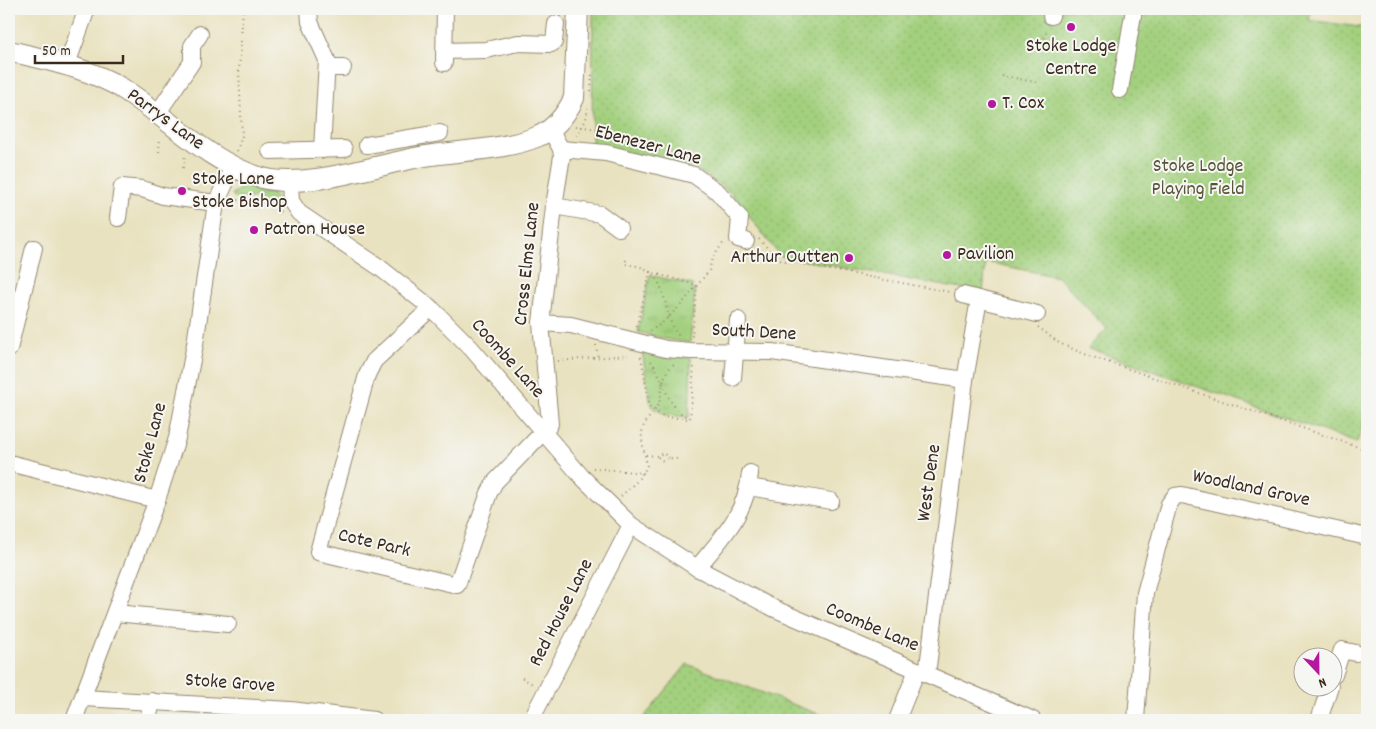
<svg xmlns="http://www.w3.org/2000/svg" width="1376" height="729" font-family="Dekko,sans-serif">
<defs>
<pattern id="grass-tufts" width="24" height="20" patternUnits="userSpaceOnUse" patternTransform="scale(1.25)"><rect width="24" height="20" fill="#a3d07e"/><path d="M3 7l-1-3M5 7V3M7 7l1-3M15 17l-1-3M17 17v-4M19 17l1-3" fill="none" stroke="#8db36c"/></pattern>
<pattern id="park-dots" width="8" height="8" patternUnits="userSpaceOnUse" patternTransform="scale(1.25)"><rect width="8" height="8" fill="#a3d07e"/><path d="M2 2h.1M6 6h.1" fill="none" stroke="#8db36c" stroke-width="1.8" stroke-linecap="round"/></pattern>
</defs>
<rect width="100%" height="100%" fill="#f6f6f2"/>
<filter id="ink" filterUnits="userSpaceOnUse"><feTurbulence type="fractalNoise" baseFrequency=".02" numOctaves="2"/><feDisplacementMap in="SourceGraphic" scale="10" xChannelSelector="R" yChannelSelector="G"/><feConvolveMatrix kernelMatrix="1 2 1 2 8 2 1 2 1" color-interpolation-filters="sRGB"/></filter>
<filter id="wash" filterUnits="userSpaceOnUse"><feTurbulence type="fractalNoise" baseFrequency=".0096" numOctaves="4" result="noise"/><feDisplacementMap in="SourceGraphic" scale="20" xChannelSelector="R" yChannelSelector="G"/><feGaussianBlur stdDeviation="1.12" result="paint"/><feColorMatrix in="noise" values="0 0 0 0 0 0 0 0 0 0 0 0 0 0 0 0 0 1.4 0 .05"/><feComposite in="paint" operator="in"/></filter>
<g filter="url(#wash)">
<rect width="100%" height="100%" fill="#e9e2c0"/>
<g fill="url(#grass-tufts)" stroke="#6f7d4e">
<polygon points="244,186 275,195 281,201 282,208 277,210 254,198 235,198 232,194"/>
<polygon points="650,275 693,285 691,290 695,291 690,343 665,339 638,332"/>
<polygon points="642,351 691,358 689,417 665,415 651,406"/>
</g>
<g fill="url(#park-dots)" stroke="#6f7d4e">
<polygon points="593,9 1312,9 1309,20 1367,28 1367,410 1357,443 1088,348 1107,329 1058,277 986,262 983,293 780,256 731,193 703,173 592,146"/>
<polygon points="687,664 834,720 642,720"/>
</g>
</g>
<g filter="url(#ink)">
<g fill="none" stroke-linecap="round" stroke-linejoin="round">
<g stroke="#92866f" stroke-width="18">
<g id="minor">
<polyline points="309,9 310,22 327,60 322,150"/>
<polyline points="1051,16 1052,9"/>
<polyline points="444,51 486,50 518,43 551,44 554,42 556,24"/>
<polyline points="444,63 445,9"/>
<polyline points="67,64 87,9"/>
<polyline points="327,68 343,68"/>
<polyline points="1120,90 1134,9"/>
<polyline points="157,114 192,62 192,46 200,34"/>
<polyline points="367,145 440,133"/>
<polyline points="561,149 606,153 694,175 718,192 740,218 738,239 746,241"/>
<polyline points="270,151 344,149"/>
<polyline points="290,182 291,201 299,213 379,267 431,308 471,348 582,477 631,525 697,568 775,609 1033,720"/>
<polyline points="554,206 600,214 619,228"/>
<polyline points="118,218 122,187 142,189 163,196 216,203"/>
<polyline points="963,295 1037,314"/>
<polyline points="431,308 374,361 367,375 318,552 457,585 489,493 495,482 543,432"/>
<polyline points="541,323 571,325 666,349 690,351 772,352 965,380"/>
<polyline points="9,349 34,248"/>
<polyline points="733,378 738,320"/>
<polyline points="544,433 550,424 541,323 554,206 562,156 561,149 550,129"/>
<polyline points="9,463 157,500"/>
<polyline points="749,487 831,501"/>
<path d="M 697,568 C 721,539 747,513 750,473"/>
<polyline points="115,613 228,624"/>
<polyline points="927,674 965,380 979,299"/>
<polyline points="1334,675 1342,650 1356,653"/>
<polyline points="83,698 291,710 374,720"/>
<polyline points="74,720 157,500 177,438 195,344 216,203 233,167"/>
<polyline points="148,720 152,701"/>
<polyline points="531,720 631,525"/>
<polyline points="897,720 917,670"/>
<polyline points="1136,720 1145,593 1169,504 1175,496 1182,495 1367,537"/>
<polyline points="1319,720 1330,686"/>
</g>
</g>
<g stroke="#92866f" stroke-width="22">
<path id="major" d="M 9,51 C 47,60 89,68 123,89 C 169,118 207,161 259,177 C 302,191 375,165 420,157 C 457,150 504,151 539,136 C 556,128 566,115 574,98 L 578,9"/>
</g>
<g stroke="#92866f" stroke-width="2" stroke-dasharray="1 4" stroke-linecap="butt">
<polyline points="1042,48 1047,29"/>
<polyline points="1001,75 1038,83"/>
<polyline points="591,91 592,71"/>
<polyline points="576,126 628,133"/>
<polyline points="577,136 586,119 588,108"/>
<polyline points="237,151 242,136 239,71 243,9"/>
<polyline points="159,152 160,137"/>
<polyline points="183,168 185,155"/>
<polyline points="232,200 254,200 281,212"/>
<polyline points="759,239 779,260 950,292"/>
<path d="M 626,260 L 625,264 C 631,265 642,266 647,270 C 670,285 662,318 679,336"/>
<polyline points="637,326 650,272 697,285 692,338"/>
<polyline points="1038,327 1059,343 1087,355 1367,450"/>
<polyline points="650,331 661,324 680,306 709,271 712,258 724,242"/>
<polyline points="596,345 598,358"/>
<polyline points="641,357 650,407 664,417 690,419 694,366"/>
<polyline points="558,361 628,355"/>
<path d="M 651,361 C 665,379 665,406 688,418"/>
<polyline points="646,455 658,456 663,453 669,458"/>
<polyline points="658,457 663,461 669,458 678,459"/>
<polyline points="593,468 644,473"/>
<path d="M 621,496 L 637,481 L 647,467 C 646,456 641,444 642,433 C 643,420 655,414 659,403 C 664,387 660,376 674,364"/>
<polyline points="522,678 533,684"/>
</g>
<use href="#minor" stroke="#fff" stroke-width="16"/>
<use href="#major" stroke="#fff" stroke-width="20"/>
</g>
</g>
<g fill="#b5179e" stroke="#f6f6f2" stroke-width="2">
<circle cx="1071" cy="27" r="5"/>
<circle cx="992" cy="104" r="5"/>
<circle cx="182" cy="191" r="5"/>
<circle cx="254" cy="230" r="5"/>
<circle cx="947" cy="255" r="5"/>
<circle cx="849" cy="258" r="5"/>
</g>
<g text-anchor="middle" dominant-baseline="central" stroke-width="4" stroke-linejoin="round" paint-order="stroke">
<g font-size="20" fill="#3b2a1e" stroke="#f6f6f2" text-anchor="start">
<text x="1071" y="47" text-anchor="middle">Stoke Lodge<tspan x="1071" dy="23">Centre</tspan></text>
<text x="1002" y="104">T. Cox</text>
<text x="192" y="180">Stoke Lane<tspan x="192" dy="23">Stoke Bishop</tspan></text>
<text x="264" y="230">Patron House</text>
<text x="957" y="255">Pavilion</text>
<text x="839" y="258" text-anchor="end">Arthur Outten</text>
</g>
<g font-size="20" fill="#3b2a1e" stroke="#f6f6f2">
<text transform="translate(165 120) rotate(36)">Parrys Lane</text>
<text transform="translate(648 146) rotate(15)">Ebenezer Lane</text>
<text transform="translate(528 264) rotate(-84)">Cross Elms Lane</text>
<text transform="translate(754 333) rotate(3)">South Dene</text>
<text transform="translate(507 359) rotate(48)">Coombe Lane</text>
<text transform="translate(151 443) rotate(-75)">Stoke Lane</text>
<text transform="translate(930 483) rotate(-82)">West Dene</text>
<text transform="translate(1251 489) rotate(12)">Woodland Grove</text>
<text transform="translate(374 544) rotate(13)">Cote Park</text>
<text transform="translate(562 613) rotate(-63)">Red House Lane</text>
<text transform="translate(872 628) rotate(23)">Coombe Lane</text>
<text transform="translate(230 684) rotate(4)">Stoke Grove</text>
</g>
<g font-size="20" fill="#555436" stroke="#f6f6f2">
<text x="1198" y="167">Stoke Lodge<tspan x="1198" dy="23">Playing Field</tspan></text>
</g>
</g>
<rect width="1376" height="729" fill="none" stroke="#f6f6f2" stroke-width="30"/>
<g transform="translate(1318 672) rotate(158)"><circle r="24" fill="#f6f6f2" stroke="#aba49d"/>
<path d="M0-4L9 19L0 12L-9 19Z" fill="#b5179e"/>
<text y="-8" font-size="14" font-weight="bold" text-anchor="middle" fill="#3b2a1e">N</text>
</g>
<path d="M35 55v8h88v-8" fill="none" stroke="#3b2a1e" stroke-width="2.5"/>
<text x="42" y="55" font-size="15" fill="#3b2a1e" stroke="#f6f6f2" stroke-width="4" paint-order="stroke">50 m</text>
</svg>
